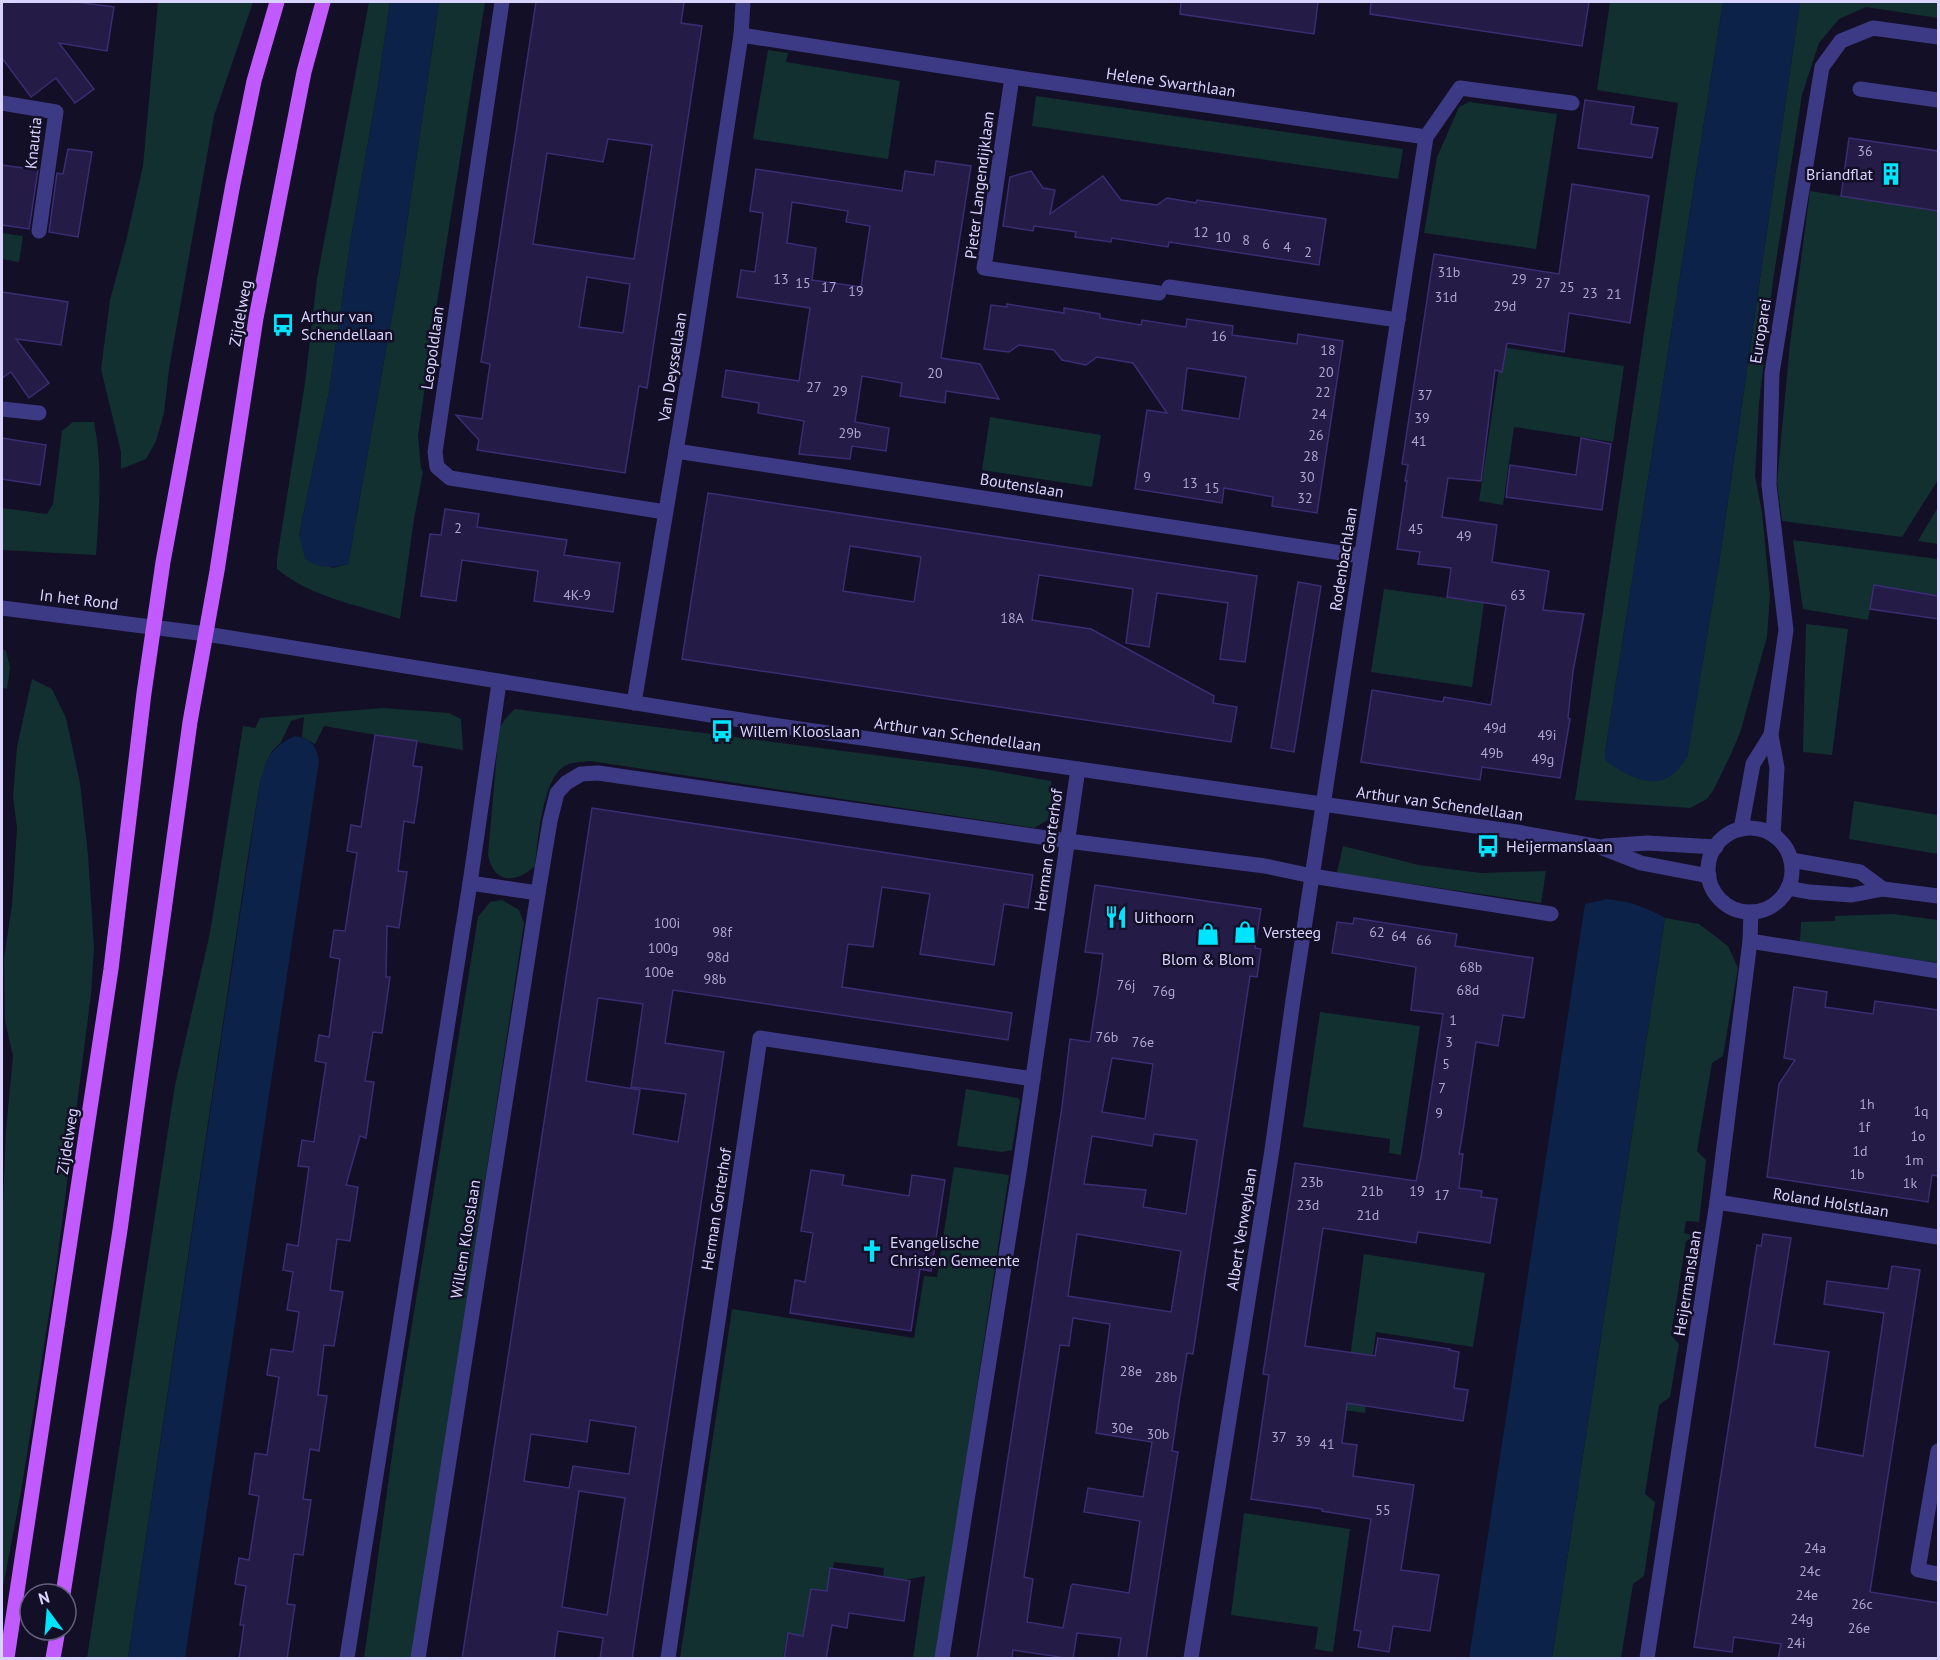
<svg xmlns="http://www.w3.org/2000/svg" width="1940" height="1660" font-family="'PT Sans',sans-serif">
<rect width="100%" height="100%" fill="#130f26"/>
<g fill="#12302f">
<polygon points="158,2 253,2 214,116 169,369 164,413 156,441 146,459 121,469 121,452 101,369 110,300 126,241 143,166"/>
<path d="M 369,2 L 390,2 L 377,92 L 351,238 L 329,392 L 299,535 L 332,568 L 348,564 L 400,271 L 439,2 L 485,2 L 436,309 L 418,436 L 421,468 L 423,472 L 414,519 L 400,619 C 359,605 310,597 277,569 L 277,559 L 305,383 L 317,279 Z"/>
<polygon points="1610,2 1723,2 1605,753 1687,757 1719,563 1800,2 1938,2 1938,18 1866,7 1839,19 1819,43 1802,95 1773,281 1759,404 1755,476 1762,512 1770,595 1767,637 1740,733 1731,754 1714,789 1707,799 1690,808 1575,800 1678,103 1597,90"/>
<polygon points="768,50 788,53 786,62 900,81 888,159 753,139"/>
<polygon points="1036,96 1403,149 1398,179 1032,126"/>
<polygon points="1469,102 1557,114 1536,249 1424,233 1437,157 1459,107"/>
<polygon points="1810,191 1938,211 1938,480 1902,537 1782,521 1777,482 1790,344"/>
<polygon points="2,233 23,236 19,262 2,259"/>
<polygon points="1502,347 1624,366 1613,442 1514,427 1503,505 1479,501"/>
<polygon points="990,417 1101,435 1092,487 982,470"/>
<path d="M 73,422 L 94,422 C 103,466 99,511 96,555 L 2,550 L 2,508 L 47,514 L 53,504 L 62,431 Z"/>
<polygon points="1938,507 1938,544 1918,541"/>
<polygon points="1793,540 1938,559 1938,595 1874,585 1868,620 1803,609"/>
<polygon points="1384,589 1484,603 1472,687 1371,672"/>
<polygon points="1806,624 1848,629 1832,755 1803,752"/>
<polygon points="2,649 6,651 10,667 7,689 2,688"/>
<polygon points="32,679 52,689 66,718 80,783 88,855 94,948 91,994 56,1270 21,1492 2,1592 2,1229 6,1130 13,1056 5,1021 4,958 12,905 17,828 13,797 17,747"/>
<polygon points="383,708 449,713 461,719 463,750 324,726 315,744 302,737 304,717 291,721 281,742 272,751 266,763 260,782 248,856 128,1658 87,1658 175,1085 210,933 243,726 255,728 260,718"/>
<path d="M 515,709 L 984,769 L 1051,781 L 1054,801 L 1048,820 L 1034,828 L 590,761 C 583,762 574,762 567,765 C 542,775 538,842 535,866 C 516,884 493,884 488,854 L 499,729 L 505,719 Z"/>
<polygon points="1854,801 1938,815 1938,854 1849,839"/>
<polygon points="1343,846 1419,865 1481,873 1546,871 1541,903 1337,873"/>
<polygon points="502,900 519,910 524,923 413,1658 364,1658 399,1405 478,917 490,902"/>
<polygon points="1893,914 1938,920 1938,963 1800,942 1801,922 1835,921 1835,916"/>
<polygon points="1665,918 1699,924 1728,946 1738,968 1723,1056 1712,1063 1697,1151 1706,1160 1699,1222 1686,1221 1684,1233 1696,1236 1686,1241 1671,1335 1679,1344 1670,1397 1659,1405 1645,1494 1655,1502 1644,1576 1633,1584 1621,1658 1552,1658"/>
<polygon points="1320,1012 1420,1026 1401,1155 1389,1153 1390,1139 1303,1127"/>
<polygon points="966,1089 1018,1098 1020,1100 1012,1150 1002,1152 957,1146"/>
<polygon points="954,1167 1009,1175 936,1658 913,1658 925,1576 882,1585 884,1568 834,1562 829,1598 806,1636 787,1634 783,1658 680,1658 732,1309 914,1338 924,1276 937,1277"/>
<polygon points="1364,1254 1485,1273 1473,1347 1376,1332 1365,1413 1343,1410"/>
<polygon points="1244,1513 1350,1529 1333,1652 1315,1649 1318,1627 1231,1615"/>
</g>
<g fill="#0c2248">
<path d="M 390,2 L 439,2 L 400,271 L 348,564 C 332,568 319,569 305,559 L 299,535 L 329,392 L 351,238 L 377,92 Z"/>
<path d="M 1723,2 L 1800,2 L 1719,563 L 1688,753 C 1686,759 1684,762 1681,766 C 1659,795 1628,777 1605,760 L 1605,753 Z"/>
<path d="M 295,736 C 311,738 317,747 319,761 L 185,1658 L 128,1658 L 260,782 C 267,757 271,747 295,736 Z"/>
<path d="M 1607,899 C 1629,901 1646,907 1665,918 L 1552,1658 L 1469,1658 L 1585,904 Z"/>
</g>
<g fill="#241b47" stroke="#3b2d73" stroke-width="1.5" fill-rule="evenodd">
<polygon points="2,2 76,2 114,7 107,51 59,43 94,89 75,103 56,78 31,97 2,58"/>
<path d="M 536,2 L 684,2 L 681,23 L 702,26 L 647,388 L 639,386 L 625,473 L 477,450 L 479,440 L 456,415 L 482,419 L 490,364 L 481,362 ZM 608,139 L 652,145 L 634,259 L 533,244 L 547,153 L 603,162 ZM 587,277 L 630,284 L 623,333 L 579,327 Z"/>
<polygon points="1181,2 1318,2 1314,34 1180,14"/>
<polygon points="1371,2 1589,2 1582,46 1370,14"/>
<polygon points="1585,100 1634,107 1631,124 1658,128 1652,158 1578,148"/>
<polygon points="1849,138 1938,151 1938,211 1841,196"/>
<polygon points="68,149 92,152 78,237 49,232 57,173 63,174"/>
<path d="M 936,161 L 971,166 L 941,358 L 980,364 L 999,399 L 946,391 L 945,403 L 900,396 L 902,383 L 862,376 L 855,422 L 889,428 L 886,451 L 852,446 L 850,459 L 799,454 L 804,421 L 758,413 L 759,403 L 722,397 L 726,370 L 799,381 L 810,308 L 737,297 L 741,270 L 755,272 L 763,213 L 750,211 L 756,169 L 902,191 L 905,171 L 934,175 ZM 792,202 L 848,211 L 846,222 L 870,226 L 861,287 L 812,280 L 816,248 L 787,243 Z"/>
<polygon points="2,165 38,170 29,229 2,225"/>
<polygon points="1031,171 1043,188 1055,190 1050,214 1103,176 1121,200 1157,205 1167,198 1196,203 1197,200 1326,219 1319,265 1169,242 1168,247 1112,238 1111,242 1075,237 1076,232 1034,226 1033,231 1003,226 1010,177"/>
<polygon points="1572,184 1649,196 1630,323 1569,313 1564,352 1507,343 1502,372 1495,370 1481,481 1448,478 1442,517 1497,525 1492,562 1549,571 1543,610 1584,614 1573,671 1568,718 1570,719 1560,778 1482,767 1480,780 1361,762 1372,690 1443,702 1444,697 1491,705 1506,606 1447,597 1451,568 1418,564 1420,552 1397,549 1407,481 1405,481 1408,465 1402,464 1434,254 1559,274"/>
<polygon points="2,292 68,302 61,345 16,339 49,383 29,398 11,372 2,378"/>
<path d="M 1007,304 L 1064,313 L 1064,308 L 1100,314 L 1100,318 L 1141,325 L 1142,320 L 1186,327 L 1187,319 L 1233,326 L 1232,335 L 1297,344 L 1298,334 L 1343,341 L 1317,513 L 1272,506 L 1273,497 L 1224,488 L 1222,503 L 1135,489 L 1147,410 L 1167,413 L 1133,363 L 1097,357 L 1086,365 L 1062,360 L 1054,350 L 1019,345 L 1009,352 L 984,349 L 991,305 L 1007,307 ZM 1187,368 L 1246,377 L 1239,419 L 1182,410 Z"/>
<polygon points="2,438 46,445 40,485 2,479"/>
<polygon points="1581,438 1611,444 1602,510 1506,497 1510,465 1576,475"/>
<path d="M 708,493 L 1257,576 L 1245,662 L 1220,659 L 1228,603 L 1157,593 L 1149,647 L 1126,643 L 1133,589 L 1039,575 L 1032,620 L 1091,629 L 1214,696 L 1213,703 L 1237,707 L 1231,742 L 682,659 ZM 850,546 L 921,557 L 914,602 L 843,591 Z"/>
<polygon points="445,509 479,514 477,527 567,540 564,555 620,563 613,612 534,601 538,571 462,560 456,601 421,596 430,534 441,535"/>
<polygon points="1298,582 1321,586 1294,752 1271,748"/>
<polygon points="1874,585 1938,596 1938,619 1870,609"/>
<polygon points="375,735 417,741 413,766 422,767 418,797 414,823 404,821 398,871 407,872 399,928 387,926 386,977 390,977 382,1033 373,1032 365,1081 374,1082 366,1138 360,1136 346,1185 358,1187 350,1241 337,1239 330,1290 343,1292 334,1346 324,1345 318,1395 327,1396 319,1451 310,1449 303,1499 311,1500 303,1555 294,1554 287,1604 295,1605 287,1659 239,1659 244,1625 240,1625 246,1586 235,1584 239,1558 249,1560 259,1496 249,1494 255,1453 267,1455 279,1377 267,1375 271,1349 293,1352 299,1312 287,1310 293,1272 283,1270 287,1244 298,1246 309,1167 298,1166 302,1140 314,1142 326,1063 315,1061 319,1035 329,1037 340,959 330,957 334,930 345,931 357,853 347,851 351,825 361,827"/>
<path d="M 592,808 L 1033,875 L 1028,908 L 1004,904 L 994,965 L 920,954 L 930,894 L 882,887 L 873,947 L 848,944 L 842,987 L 1012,1013 L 1008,1040 L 673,990 L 665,1043 L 724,1052 L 632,1659 L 600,1659 L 603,1638 L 558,1631 L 554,1659 L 462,1659 ZM 598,998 L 643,1004 L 631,1087 L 686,1094 L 678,1142 L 633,1134 L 640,1090 L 586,1081 ZM 590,1420 L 636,1427 L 629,1474 L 573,1466 L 569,1488 L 524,1481 L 531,1434 L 587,1442 ZM 579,1491 L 625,1498 L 607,1615 L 562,1607 Z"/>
<path d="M 1095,885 L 1261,909 L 1255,948 L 1261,949 L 1257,977 L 1250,976 L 1193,1354 L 1187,1353 L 1179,1402 L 1172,1451 L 1178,1452 L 1146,1659 L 1118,1659 L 1121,1638 L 1077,1633 L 1073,1659 L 1013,1650 L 1012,1659 L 977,1659 L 1062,1107 L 1070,1039 L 1090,1042 L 1097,997 L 1103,954 L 1085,952 ZM 1112,1058 L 1153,1064 L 1145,1119 L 1102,1112 ZM 1154,1134 L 1197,1140 L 1186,1214 L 1143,1207 L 1146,1190 L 1084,1184 L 1092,1136 L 1152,1146 ZM 1077,1234 L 1181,1251 L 1171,1312 L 1068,1296 ZM 1073,1318 L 1110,1324 L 1096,1433 L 1152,1442 L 1143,1497 L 1088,1488 L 1084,1512 L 1140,1521 L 1129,1593 L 1073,1584 L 1071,1586 L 1063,1628 L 1027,1622 L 1033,1579 L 1024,1577 L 1060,1345 L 1069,1346 Z"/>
<polygon points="1354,918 1457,934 1455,946 1533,958 1524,1018 1503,1015 1498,1046 1476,1042 1463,1131 1459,1154 1463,1154 1459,1188 1482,1191 1481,1197 1497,1199 1490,1243 1418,1232 1416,1243 1323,1228 1305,1346 1375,1356 1378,1338 1450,1349 1449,1350 1459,1352 1454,1388 1468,1390 1463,1421 1347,1403 1342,1443 1357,1445 1353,1476 1414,1485 1401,1570 1439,1575 1430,1631 1393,1626 1389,1652 1358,1647 1361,1631 1354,1630 1371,1519 1322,1511 1322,1509 1251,1499 1269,1375 1263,1374 1295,1163 1416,1181 1421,1157 1443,1014 1411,1010 1416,967 1332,953 1337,922 1353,924"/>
<polygon points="1794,987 1827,992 1825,1007 1873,1014 1875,1001 1938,1010 1938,1176 1932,1175 1928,1202 1767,1177 1779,1084 1795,1060 1784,1058"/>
<polygon points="811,1170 844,1175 842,1185 909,1196 912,1175 945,1180 931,1271 920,1269 911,1331 790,1313 795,1280 805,1282 813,1233 801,1231"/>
<polygon points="1763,1234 1791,1238 1774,1344 1829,1352 1815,1447 1863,1456 1884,1313 1824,1304 1827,1281 1888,1289 1892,1266 1920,1270 1870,1592 1938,1603 1938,1659 1778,1659 1781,1644 1734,1637 1732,1652 1694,1647 1757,1245 1761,1246"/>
<polygon points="830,1568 910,1581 904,1621 849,1613 847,1628 832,1625 826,1659 784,1659 788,1633 803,1636 811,1589 827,1591"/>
</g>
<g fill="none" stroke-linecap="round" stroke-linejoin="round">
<g stroke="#3d3a85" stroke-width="15">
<polyline points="502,2 435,452 437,467 450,478 665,512"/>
<polyline points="741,35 1012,77 1426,137"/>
<polyline points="1012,77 984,268 1159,293"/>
<polyline points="1860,89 1938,100"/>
<polyline points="2,103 56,112 39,231"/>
<polyline points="1169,287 1398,320"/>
<polyline points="2,409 39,413"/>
<polyline points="676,451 1361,556"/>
<polyline points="2,608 206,634 779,726 1517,832 1600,847 1641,863 1709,876"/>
<polyline points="634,703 693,349 741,35 743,2"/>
<circle cx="1750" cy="870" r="42"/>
<polyline points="1741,829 1753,764 1771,735"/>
<polyline points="1773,835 1777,768 1771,735 1786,630 1769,485 1772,373 1822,67 1841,41 1873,28 1938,37"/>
<polyline points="1605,846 1647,843 1716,847"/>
<polyline points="1791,860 1860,872 1883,889"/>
<polyline points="1788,888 1809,892 1852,895 1883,889 1938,896"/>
<polyline points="538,893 550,821 557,793 566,783 581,774 598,773 1068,841 1265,866 1312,876 1551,914"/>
<polyline points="1750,941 1938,971"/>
<polyline points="1717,1202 1938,1237"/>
<polyline points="1938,1451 1918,1570 1938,1574"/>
<polyline points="347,1658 470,883 499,683"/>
<polyline points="418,1658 538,893 470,883"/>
<polyline points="668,1658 760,1038 1033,1079"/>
<polyline points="942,1658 1020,1166 1078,769"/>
<polyline points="1191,1658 1272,1150 1293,1000 1426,137 1460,88 1572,103"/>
<polyline points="1647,1658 1717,1202 1750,941 1751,912"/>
</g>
<g stroke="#c25bff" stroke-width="15">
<polyline points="63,1594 120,1230 190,722 217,571 256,318 304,72 323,2"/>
<polyline points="7,1658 111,969 144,693 163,562 233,184 254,81 277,2"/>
<polyline points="53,1658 58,1630"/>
</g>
</g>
<defs>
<g id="building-bare" transform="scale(1.8)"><path d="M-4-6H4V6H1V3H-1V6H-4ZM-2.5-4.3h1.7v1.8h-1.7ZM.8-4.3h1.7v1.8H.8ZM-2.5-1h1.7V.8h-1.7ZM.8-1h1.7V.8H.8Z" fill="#00e5ff" stroke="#130f26" stroke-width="2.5" paint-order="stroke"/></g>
<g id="bus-bare" transform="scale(1.8)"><path d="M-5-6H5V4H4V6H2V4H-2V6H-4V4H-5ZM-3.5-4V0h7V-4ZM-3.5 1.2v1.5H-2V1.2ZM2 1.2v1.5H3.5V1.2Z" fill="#00e5ff" stroke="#130f26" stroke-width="2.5" paint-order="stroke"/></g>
<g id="restaurant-bare" transform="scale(1.8)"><path d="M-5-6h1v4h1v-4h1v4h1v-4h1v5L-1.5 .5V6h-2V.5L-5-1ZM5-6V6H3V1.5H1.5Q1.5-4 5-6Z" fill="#00e5ff" stroke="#130f26" stroke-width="2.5" paint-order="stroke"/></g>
<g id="shop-bare" transform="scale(1.8)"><path d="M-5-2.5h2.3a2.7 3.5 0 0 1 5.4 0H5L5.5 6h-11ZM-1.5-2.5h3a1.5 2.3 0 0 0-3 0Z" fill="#00e5ff" stroke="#130f26" stroke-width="2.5" paint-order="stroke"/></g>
<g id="church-bare" transform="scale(1.8)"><path d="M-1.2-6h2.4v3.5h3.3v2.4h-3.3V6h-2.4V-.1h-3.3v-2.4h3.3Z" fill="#00e5ff" stroke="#130f26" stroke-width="2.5" paint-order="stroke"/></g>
</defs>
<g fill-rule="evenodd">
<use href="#building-bare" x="1891" y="174"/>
<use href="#bus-bare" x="283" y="325"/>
<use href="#bus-bare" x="722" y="731"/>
<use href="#bus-bare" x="1488" y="846"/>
<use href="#restaurant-bare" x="1116" y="917"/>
<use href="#shop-bare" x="1245" y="932"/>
<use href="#shop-bare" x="1208" y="934"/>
<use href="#church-bare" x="872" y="1251"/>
</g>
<g text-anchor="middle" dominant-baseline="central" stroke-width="5" stroke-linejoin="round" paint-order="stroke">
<g font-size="14" fill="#aca6d1">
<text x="1865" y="151">36</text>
<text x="1201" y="232">12</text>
<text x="1223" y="237">10</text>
<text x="1246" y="240">8</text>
<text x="1266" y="244">6</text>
<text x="1287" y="247">4</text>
<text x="1308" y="252">2</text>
<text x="1449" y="272">31b</text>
<text x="781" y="279">13</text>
<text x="1519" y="279">29</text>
<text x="803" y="283">15</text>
<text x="1543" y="283">27</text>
<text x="829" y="287">17</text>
<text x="1567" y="287">25</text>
<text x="856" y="291">19</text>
<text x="1590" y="293">23</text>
<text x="1614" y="294">21</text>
<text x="1446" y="297">31d</text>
<text x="1505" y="306">29d</text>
<text x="1219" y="336">16</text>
<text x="1328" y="350">18</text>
<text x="1326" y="372">20</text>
<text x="935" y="373">20</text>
<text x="814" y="387">27</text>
<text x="840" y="391">29</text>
<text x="1323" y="392">22</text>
<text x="1425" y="395">37</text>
<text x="1319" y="414">24</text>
<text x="1422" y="418">39</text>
<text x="850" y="433">29b</text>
<text x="1316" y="435">26</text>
<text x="1419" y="441">41</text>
<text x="1311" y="456">28</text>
<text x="1147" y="477">9</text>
<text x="1307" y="477">30</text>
<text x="1190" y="483">13</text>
<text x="1212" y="488">15</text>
<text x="1305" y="498">32</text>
<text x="458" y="528">2</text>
<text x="1416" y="529">45</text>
<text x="1464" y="536">49</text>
<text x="577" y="595">4K-9</text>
<text x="1518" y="595">63</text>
<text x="1012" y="618">18A</text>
<text x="1495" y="728">49d</text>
<text x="1547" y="735">49i</text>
<text x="1492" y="753">49b</text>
<text x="1543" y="759">49g</text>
<text x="667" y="923">100i</text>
<text x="722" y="932">98f</text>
<text x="1377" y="932">62</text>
<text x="1399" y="936">64</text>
<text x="1424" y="940">66</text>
<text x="663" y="948">100g</text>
<text x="718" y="957">98d</text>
<text x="1471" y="967">68b</text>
<text x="659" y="972">100e</text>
<text x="715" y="979">98b</text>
<text x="1126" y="985">76j</text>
<text x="1468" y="990">68d</text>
<text x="1164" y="991">76g</text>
<text x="1453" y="1020">1</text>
<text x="1107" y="1037">76b</text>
<text x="1143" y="1042">76e</text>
<text x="1449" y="1042">3</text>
<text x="1446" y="1064">5</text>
<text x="1442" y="1088">7</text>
<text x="1867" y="1104">1h</text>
<text x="1921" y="1111">1q</text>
<text x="1439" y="1113">9</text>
<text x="1864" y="1127">1f</text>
<text x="1918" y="1136">1o</text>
<text x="1860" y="1151">1d</text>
<text x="1914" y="1160">1m</text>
<text x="1857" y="1174">1b</text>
<text x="1312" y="1182">23b</text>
<text x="1910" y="1183">1k</text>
<text x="1372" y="1191">21b</text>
<text x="1417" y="1191">19</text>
<text x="1442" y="1195">17</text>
<text x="1308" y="1205">23d</text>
<text x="1368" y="1215">21d</text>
<text x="1131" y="1371">28e</text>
<text x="1166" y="1377">28b</text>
<text x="1122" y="1428">30e</text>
<text x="1158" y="1434">30b</text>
<text x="1279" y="1437">37</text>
<text x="1303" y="1441">39</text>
<text x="1327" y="1444">41</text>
<text x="1383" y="1510">55</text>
<text x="1815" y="1548">24a</text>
<text x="1810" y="1571">24c</text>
<text x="1807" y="1595">24e</text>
<text x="1862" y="1604">26c</text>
<text x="1802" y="1619">24g</text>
<text x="1859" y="1628">26e</text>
<text x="1796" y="1643">24i</text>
</g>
<g font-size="16" fill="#d9d4ff" stroke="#130f26">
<text transform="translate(1171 82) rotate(8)">Helene Swarthlaan</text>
<text transform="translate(33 143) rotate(-84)">Knautia</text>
<text transform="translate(979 185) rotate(-83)">Pieter Langendijklaan</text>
<text transform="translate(240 313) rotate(-80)">Zijdelweg</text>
<text transform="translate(1760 331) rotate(-81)">Europarei</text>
<text transform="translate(432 348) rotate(-82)">Leopoldlaan</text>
<text transform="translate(672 367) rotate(-81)">Van Deyssellaan</text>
<text transform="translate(1022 485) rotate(9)">Boutenslaan</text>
<text transform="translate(1343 559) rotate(-81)">Rodenbachlaan</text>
<text transform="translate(79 599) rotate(7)">In het Rond</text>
<text transform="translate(958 734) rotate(8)">Arthur van Schendellaan</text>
<text transform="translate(1440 803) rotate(8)">Arthur van Schendellaan</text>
<text transform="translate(1048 850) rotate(-82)">Herman Gorterhof</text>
<text transform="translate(67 1141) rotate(-81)">Zijdelweg</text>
<text transform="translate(1831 1202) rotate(9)">Roland Holstlaan</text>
<text transform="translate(716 1209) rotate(-81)">Herman Gorterhof</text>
<text transform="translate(1241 1229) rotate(-81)">Albert Verweylaan</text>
<text transform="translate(465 1239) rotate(-81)">Willem Klooslaan</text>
<text transform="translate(1687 1283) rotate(-81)">Heijermanslaan</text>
</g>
<g font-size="16" fill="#d9d4ff" stroke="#130f26" text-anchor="start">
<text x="1873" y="174" text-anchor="end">Briandflat</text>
<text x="301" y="316">Arthur van<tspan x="301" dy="18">Schendellaan</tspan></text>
<text x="740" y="731">Willem Klooslaan</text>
<text x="1506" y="846">Heijermanslaan</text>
<text x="1134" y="917">Uithoorn</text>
<text x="1263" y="932">Versteeg</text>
<text x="1208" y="959" text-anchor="middle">Blom &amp; Blom</text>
<text x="890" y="1242">Evangelische<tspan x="890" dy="18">Christen Gemeente</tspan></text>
</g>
</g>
<rect width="1940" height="1660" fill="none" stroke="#d9d4ff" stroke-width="6"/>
<g transform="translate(48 1612) rotate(344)"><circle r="28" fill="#130f26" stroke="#625e7d" stroke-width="1.5"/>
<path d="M0-4.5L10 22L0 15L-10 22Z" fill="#00e5ff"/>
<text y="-9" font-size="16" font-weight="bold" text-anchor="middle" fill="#d9d4ff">N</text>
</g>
</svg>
